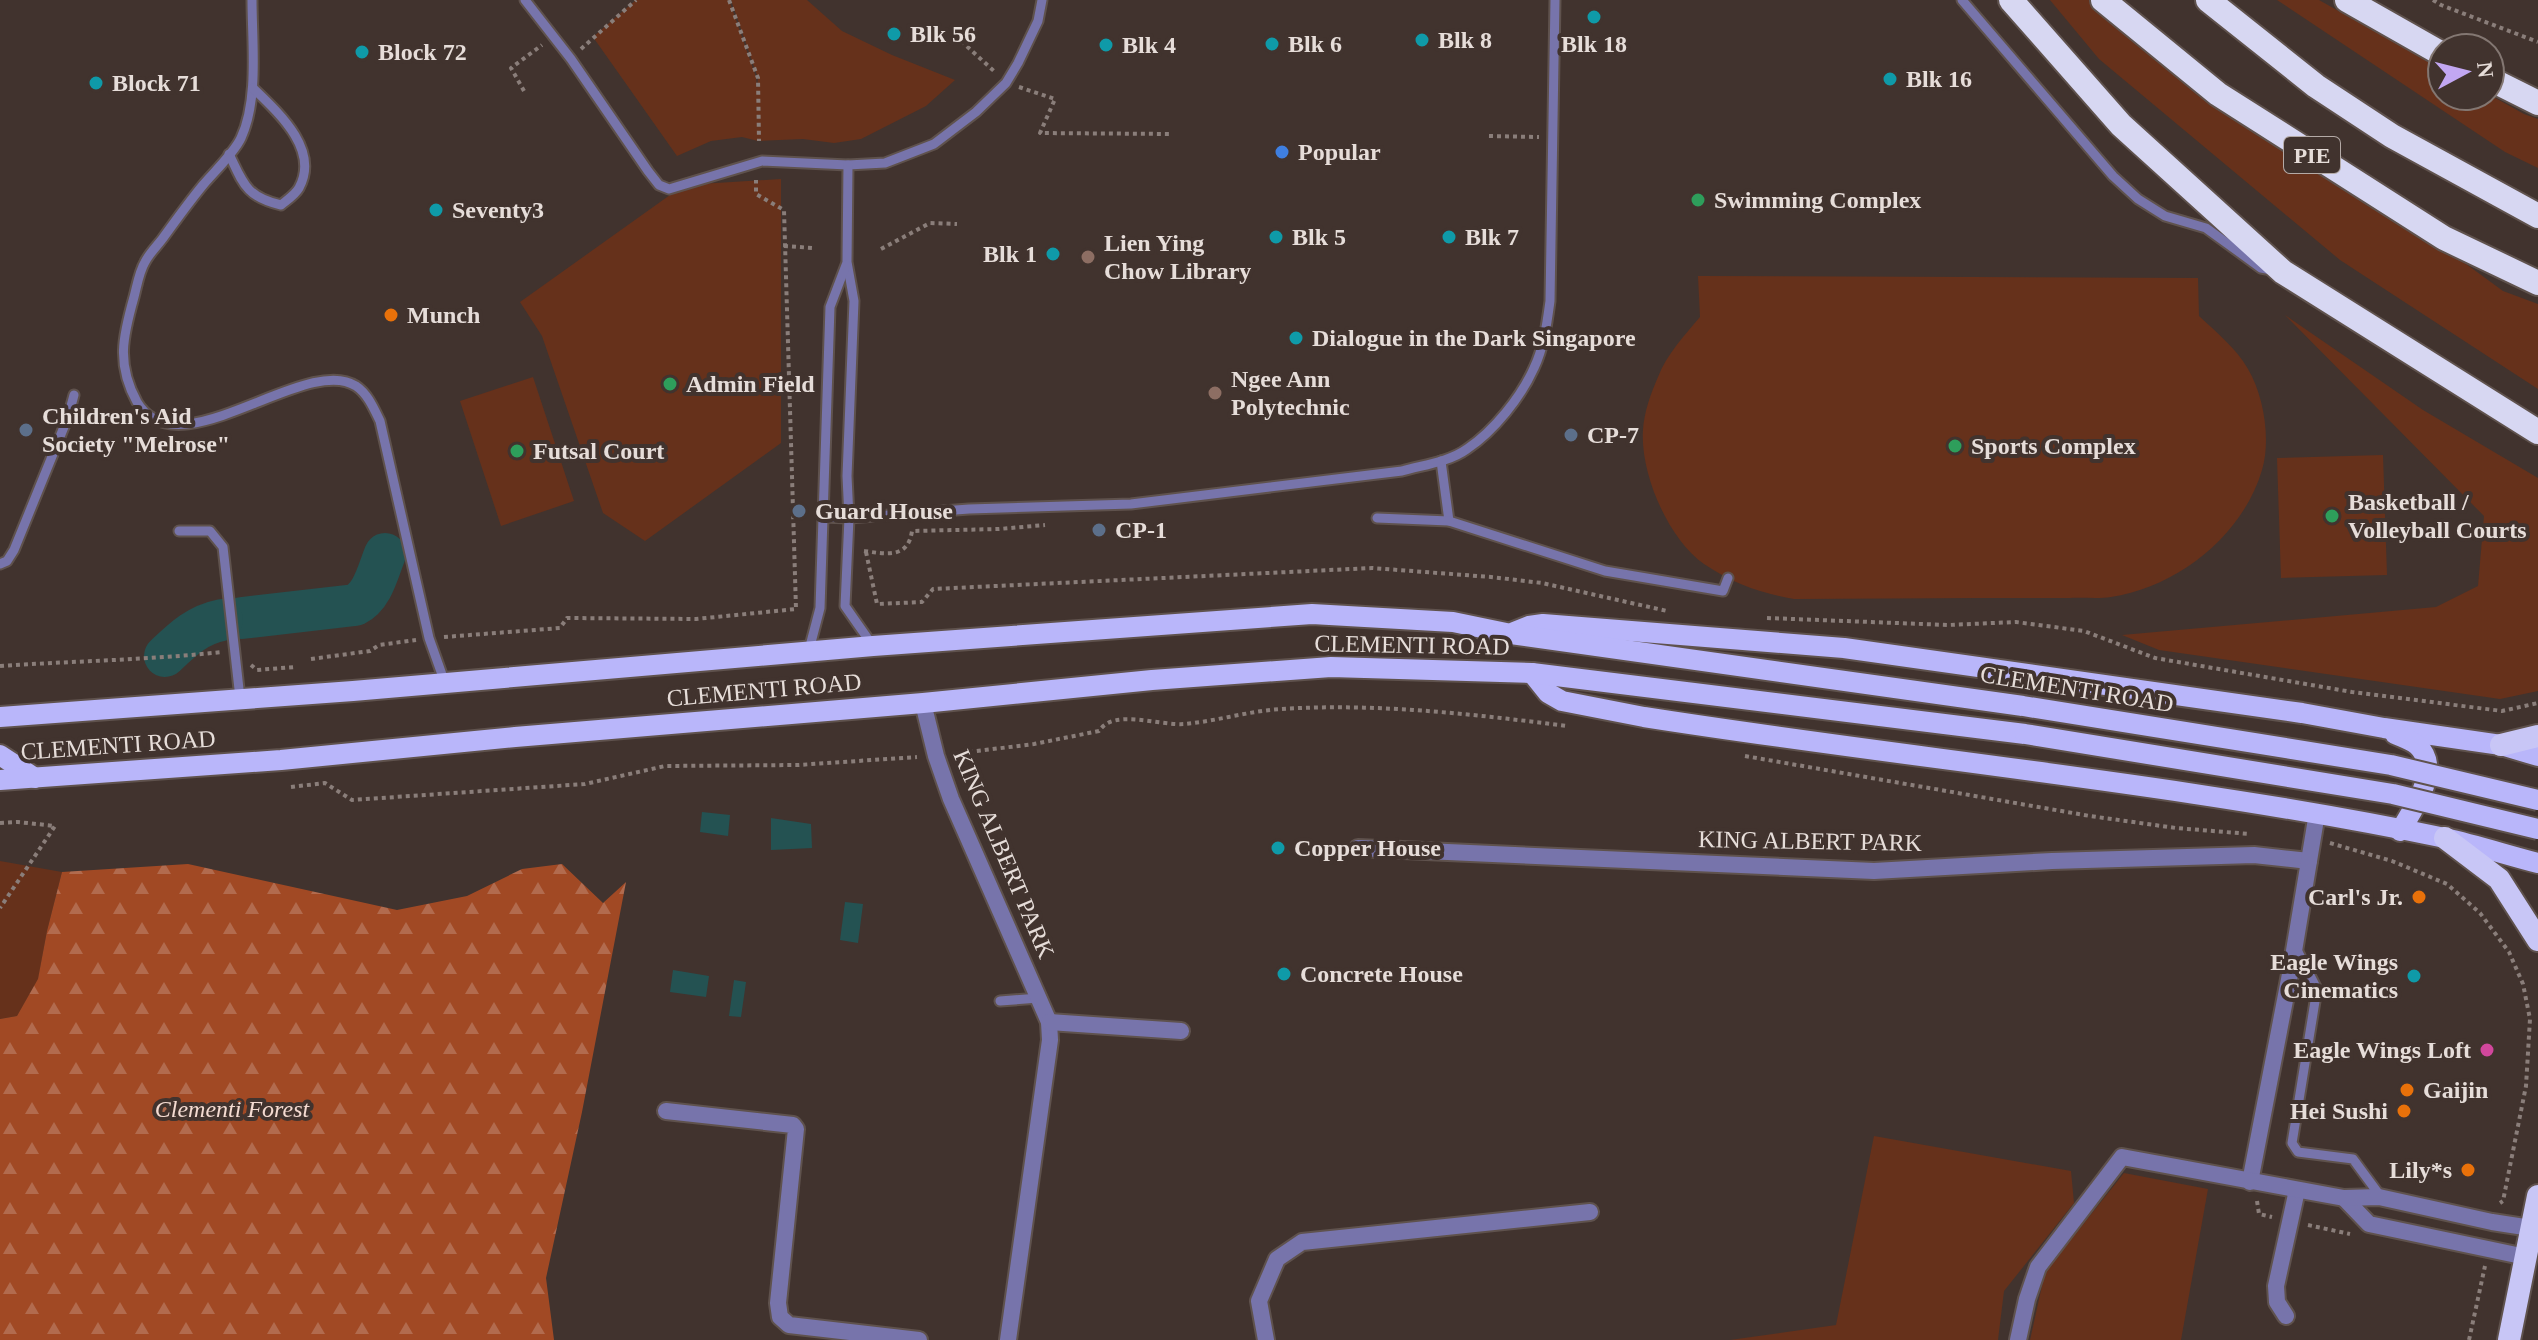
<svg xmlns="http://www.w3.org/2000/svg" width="2538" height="1340" font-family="Georgia,serif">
<defs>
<pattern id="forest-firs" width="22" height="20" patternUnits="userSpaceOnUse" patternTransform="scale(2)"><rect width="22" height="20" fill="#a14924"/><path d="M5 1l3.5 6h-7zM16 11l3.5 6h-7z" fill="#b26b4e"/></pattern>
</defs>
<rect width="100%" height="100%" fill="#41332e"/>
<g fill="#66311b">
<polygon points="636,0 729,0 756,77 757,88 758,78 731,0 807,0 842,31 892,55 955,80 926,106 861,139 834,143 803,139 758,141 742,137 711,141 677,156 593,37"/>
<polygon points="2050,0 2105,0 2503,291 2538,304 2538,389 2340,260 2099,59"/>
<polygon points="2277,0 2319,0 2442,69 2442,96 2490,95 2524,114 2538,119 2538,168 2505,152"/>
<polygon points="781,179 781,443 645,541 603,513 542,336 520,302 684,185"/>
<path d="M 1698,276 L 2198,278 L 2199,316 C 2216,332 2236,348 2248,369 C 2264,396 2271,440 2262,470 C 2243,535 2178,587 2111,597 C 2098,599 2082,597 2069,598 C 2038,598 2008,598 1977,598 C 1916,598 1855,599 1794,599 C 1760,593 1734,584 1704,564 C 1668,539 1640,473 1643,430 C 1644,412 1651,393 1658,377 C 1667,354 1684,336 1700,317 Z"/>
<polygon points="2285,315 2423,410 2538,478 2538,691 2500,699 2159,650 2122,635 2436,607 2478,586 2484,516"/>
<polygon points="533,377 574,501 501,526 460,401"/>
<polygon points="2383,455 2387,575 2281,578 2277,458"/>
<polygon points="0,861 62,872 47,931 38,980 17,1016 0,1019"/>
<polygon points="1874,1136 2071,1171 2074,1203 2004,1291 1998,1340 1730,1340 1836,1325"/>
<polygon points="2124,1173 2208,1189 2181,1340 2030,1340 2045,1272"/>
</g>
<polygon fill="url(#forest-firs)" points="188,864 397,910 467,896 522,869 562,864 603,903 626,882 582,1112 546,1278 554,1340 0,1340 0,1019 17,1016 38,979 47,931 62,872"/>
<g fill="#245252">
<polygon points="702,812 730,815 728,836 700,832"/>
<polygon points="771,818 811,824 812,848 771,850"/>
<polygon points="845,902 863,904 858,943 840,940"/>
<polygon points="673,970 709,976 706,997 670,992"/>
<polygon points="734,980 746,982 741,1017 729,1016"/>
</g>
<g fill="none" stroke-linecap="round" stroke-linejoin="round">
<g stroke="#245252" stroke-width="42">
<path d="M 242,618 L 355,605 C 373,596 378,571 385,554"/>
<path d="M 165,656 C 183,639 197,625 222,620"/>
</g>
<g stroke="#5f524d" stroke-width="13">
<g id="service">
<path d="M 252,0 C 252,42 259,99 241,138 C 234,153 214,172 203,185 C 189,202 176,220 163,238 C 157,246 149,254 145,262 C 139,272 137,286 134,297 C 123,336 116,364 137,402 C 178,472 306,353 356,386 C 368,394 374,409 380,421 L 429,638 L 445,683"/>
<polyline points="525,0 571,59 648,171 659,185 669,189 762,161 848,165 885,163 934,144 976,112 1006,83 1018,63 1038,21 1042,0"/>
<polyline points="1962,0 2113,176 2138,199 2165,216 2206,228 2261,268 2272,270"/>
<path d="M 229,154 C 243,183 246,197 281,205 C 287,200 295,195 299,188 C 320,150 279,113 253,88"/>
<polyline points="848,165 847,262 854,301 847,476 849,518 845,606 873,646"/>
<polyline points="1441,461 1449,521"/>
<path d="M 822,517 L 849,518 L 969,509 L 1131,504 L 1402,471 C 1423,465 1449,462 1467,449 C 1494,431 1521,397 1534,368 C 1544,347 1547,323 1550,301 L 1555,0"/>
<polyline points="1377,518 1449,521 1605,571 1723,591 1728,578"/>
<polyline points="179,531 210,531 223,547 240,698"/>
<polyline points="0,564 7,561 14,550 68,417 74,395"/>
<polyline points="809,650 820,608 830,307 846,265"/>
<polyline points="2296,948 2317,989 2292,1143 2298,1152 2353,1159 2381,1197"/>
<polyline points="1000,1001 1039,998"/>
</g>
</g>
<g stroke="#5f524d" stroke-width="20">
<g id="minor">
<polyline points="923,703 936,756 951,799 1049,1022 1050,1040 1008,1340"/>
<polyline points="1358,848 1874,871 2052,861 2254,855 2309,861"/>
<polyline points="1049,1022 1181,1031"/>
<polyline points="666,1111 793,1125 796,1129 778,1303 780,1317 789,1325 919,1340"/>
<polyline points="2250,1182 2291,969 2317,813"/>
<polyline points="2344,1198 2369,1224 2526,1257"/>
<polyline points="2286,1316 2277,1302 2276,1286 2297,1190"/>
<polyline points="1266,1340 1259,1301 1277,1259 1302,1242 1590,1212"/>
<polyline points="2018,1340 2027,1299 2038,1267 2122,1157 2344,1198 2379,1197 2492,1222 2531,1228"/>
</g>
</g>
<g stroke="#5f524d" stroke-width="24">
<g id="primary">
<polyline points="1514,632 1529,626 1543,624 1844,648 2302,713 2384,728 2501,745 2538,756"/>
<path d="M 1532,673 L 1548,693 L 1562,701 L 1644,717 C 1911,759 2180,783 2445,838 C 2476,845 2507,855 2538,863"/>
<polyline points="0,717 353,691 873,646 1312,614 1453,622 1511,634 2023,706"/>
<path d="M 2395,734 C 2401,737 2411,740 2417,745 C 2443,769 2413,809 2400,831"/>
<polyline points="0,755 35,778"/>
<polyline points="0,780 281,760 515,737 923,703 1152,680 1331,667 1532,673 2025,734"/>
</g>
</g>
<g stroke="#5f524d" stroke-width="26">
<g id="trunk">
<polyline points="2501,745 2538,736"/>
<polyline points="2445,838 2499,879 2538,940"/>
<polyline points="2509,1340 2538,1196"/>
</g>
</g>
<g stroke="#5f524d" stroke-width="28">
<g id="motorway">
<polyline points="2011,0 2121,125 2283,272 2538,432"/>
<polyline points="2103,0 2218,94 2444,238 2538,283"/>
<polyline points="2208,0 2316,86 2392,136 2538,216"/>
<polyline points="2347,0 2442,54"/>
<polyline points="2490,79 2538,103"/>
</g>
</g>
<g stroke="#8a7e7a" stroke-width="4" stroke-dasharray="4 4" stroke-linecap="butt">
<polyline points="729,0 758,78 759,141"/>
<polyline points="2433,0 2441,5 2538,42"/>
<polyline points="961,41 995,72"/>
<polyline points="581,49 636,0"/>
<polyline points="1019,87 1055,99 1040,133 1170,134"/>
<polyline points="524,91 511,68 542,45"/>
<polyline points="1489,136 1539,137"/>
<polyline points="784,246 813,248"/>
<polyline points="881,249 930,223 957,224"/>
<path d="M 864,551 C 886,554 908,559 912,531 L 999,529 L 1045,525"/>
<polyline points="866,552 877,604 922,602 933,589 1372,568 1491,577 1542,583 1667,611"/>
<polyline points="1767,618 1948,625 2016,622 2084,631 2155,658 2352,692 2502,711 2538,703"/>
<polyline points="444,637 560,628 567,618 696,619 796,609 784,210 756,194 756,180"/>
<polyline points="311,659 370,651 379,645 416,640"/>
<polyline points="251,665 257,670 295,667"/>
<path d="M 0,666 C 74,661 148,660 222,652"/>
<path d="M 953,754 L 1034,744 L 1099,731 C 1114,708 1158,726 1185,724 C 1217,721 1249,711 1281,709 C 1377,703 1472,714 1567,726"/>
<polyline points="1745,756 2090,816 2176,828 2250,834"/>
<polyline points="291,787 325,783 352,800 585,784 665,766 798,765 917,757"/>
<polyline points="0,823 18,822 55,826 0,908"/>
<polyline points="2330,843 2392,861 2447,884 2480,913 2509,952 2523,984 2530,1019 2526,1086 2503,1201 2500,1203"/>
<polyline points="2257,1201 2259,1214 2272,1217"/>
<polyline points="2308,1225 2350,1234"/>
<polyline points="2469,1340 2485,1266"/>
</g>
<use href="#service" stroke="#7774ab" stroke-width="9"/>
<use href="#minor" stroke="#7774ab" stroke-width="16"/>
<use href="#primary" stroke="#b9b6fa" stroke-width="20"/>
<use href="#trunk" stroke="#c8c6f6" stroke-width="22"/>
<use href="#motorway" stroke="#d7d7f2" stroke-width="24"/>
<g stroke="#5f524d" stroke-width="24" stroke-linecap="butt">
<g id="primary-bridge">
<polyline points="2023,706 2391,765 2538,800"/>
<polyline points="2025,734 2393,794 2538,829"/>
</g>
</g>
<use href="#primary-bridge" stroke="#b9b6fa" stroke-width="20"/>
</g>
<g fill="#0f9aa8" stroke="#41332e" stroke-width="3">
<circle cx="1594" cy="17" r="8"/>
<circle cx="894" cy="34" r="8"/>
<circle cx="1422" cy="40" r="8"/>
<circle cx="1272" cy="44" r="8"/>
<circle cx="1106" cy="45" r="8"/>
<circle cx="362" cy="52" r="8"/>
<circle cx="1890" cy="79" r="8"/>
<circle cx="96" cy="83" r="8"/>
<circle cx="436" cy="210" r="8"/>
<circle cx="1276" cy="237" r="8"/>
<circle cx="1449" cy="237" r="8"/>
<circle cx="1053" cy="254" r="8"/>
<circle cx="1296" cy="338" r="8"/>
<circle cx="1278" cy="848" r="8"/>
<circle cx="1284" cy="974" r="8"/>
<circle cx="2414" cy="976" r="8"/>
</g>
<circle fill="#3f7fe0" stroke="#41332e" stroke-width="3" cx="1282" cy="152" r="8"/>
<g fill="#2e9e5b" stroke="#41332e" stroke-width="3">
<circle cx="1698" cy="200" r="8"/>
<circle cx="670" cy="384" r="8"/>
<circle cx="1955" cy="446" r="8"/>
<circle cx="517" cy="451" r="8"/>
<circle cx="2332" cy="516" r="8"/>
</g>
<g fill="#8d6e63" stroke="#41332e" stroke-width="3">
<circle cx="1088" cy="257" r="8"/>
<circle cx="1215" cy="393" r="8"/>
</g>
<g fill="#e8710a" stroke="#41332e" stroke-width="3">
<circle cx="391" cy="315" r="8"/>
<circle cx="2419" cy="897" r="8"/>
<circle cx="2407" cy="1090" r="8"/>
<circle cx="2404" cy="1111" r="8"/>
<circle cx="2468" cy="1170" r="8"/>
</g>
<g fill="#5c6f8a" stroke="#41332e" stroke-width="3">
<circle cx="26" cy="430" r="8"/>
<circle cx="1571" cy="435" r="8"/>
<circle cx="799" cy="511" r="8"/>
<circle cx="1099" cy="530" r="8"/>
</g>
<circle fill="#d1479c" stroke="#41332e" stroke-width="3" cx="2487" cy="1050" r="8"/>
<g text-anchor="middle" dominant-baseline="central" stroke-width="8" stroke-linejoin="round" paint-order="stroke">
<rect fill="#41332e" stroke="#b4aaa6" stroke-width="2" x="2284" y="137" width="56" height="36" rx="6"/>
<g font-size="22" font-weight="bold" fill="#e6ddd9">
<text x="2312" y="155">PIE</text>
</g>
<g font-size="24" font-weight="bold" fill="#e6ddd9" stroke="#41332e" text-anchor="start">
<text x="910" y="34">Blk 56</text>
<text x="1438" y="40">Blk 8</text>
<text x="1288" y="44">Blk 6</text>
<text x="1594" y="44" text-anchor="middle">Blk 18</text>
<text x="1122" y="45">Blk 4</text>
<text x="378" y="52">Block 72</text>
<text x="1906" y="79">Blk 16</text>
<text x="112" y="83">Block 71</text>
<text x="1298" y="152">Popular</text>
<text x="1714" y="200">Swimming Complex</text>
<text x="452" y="210">Seventy3</text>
<text x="1292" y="237">Blk 5</text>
<text x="1465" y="237">Blk 7</text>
<text x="1104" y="243">Lien Ying<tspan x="1104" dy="28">Chow Library</tspan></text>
<text x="1037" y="254" text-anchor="end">Blk 1</text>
<text x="407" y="315">Munch</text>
<text x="1312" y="338">Dialogue in the Dark Singapore</text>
<text x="1231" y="379">Ngee Ann<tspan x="1231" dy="28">Polytechnic</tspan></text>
<text x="686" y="384">Admin Field</text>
<text x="42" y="416">Children's Aid<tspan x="42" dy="28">Society "Melrose"</tspan></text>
<text x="1587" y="435">CP-7</text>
<text x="1971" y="446">Sports Complex</text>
<text x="533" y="451">Futsal Court</text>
<text x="2348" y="502">Basketball /<tspan x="2348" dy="28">Volleyball Courts</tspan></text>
<text x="815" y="511">Guard House</text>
<text x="1115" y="530">CP-1</text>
<text x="1294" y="848">Copper House</text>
<text x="2403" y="897" text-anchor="end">Carl's Jr.</text>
<text x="2398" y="962" text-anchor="end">Eagle Wings<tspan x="2398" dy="28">Cinematics</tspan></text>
<text x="1300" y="974">Concrete House</text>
<text x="2471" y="1050" text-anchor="end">Eagle Wings Loft</text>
<text x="2423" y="1090">Gaijin</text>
<text x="2388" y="1111" text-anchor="end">Hei Sushi</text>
<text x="2452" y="1170" text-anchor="end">Lily*s</text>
</g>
<g font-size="24" fill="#e6ddd9" stroke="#41332e">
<text transform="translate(1412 645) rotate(1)">CLEMENTI ROAD</text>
<text transform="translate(2077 689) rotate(9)">CLEMENTI ROAD</text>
<text transform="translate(764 690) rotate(-5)">CLEMENTI ROAD</text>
<text transform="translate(118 745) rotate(-4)">CLEMENTI ROAD</text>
<text transform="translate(1810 841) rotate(1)">KING ALBERT PARK</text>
<text transform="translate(1004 854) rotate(67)">KING ALBERT PARK</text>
</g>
<g font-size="24" font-style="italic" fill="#f4dbd1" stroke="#41332e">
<text x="232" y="1109">Clementi Forest</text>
</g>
</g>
<g transform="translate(2466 72) rotate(83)"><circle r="38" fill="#41332e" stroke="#837772" stroke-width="2"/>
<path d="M0-6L14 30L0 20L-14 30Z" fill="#c2a7f2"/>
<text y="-12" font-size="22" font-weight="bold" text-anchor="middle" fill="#e6ddd9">N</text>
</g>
</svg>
